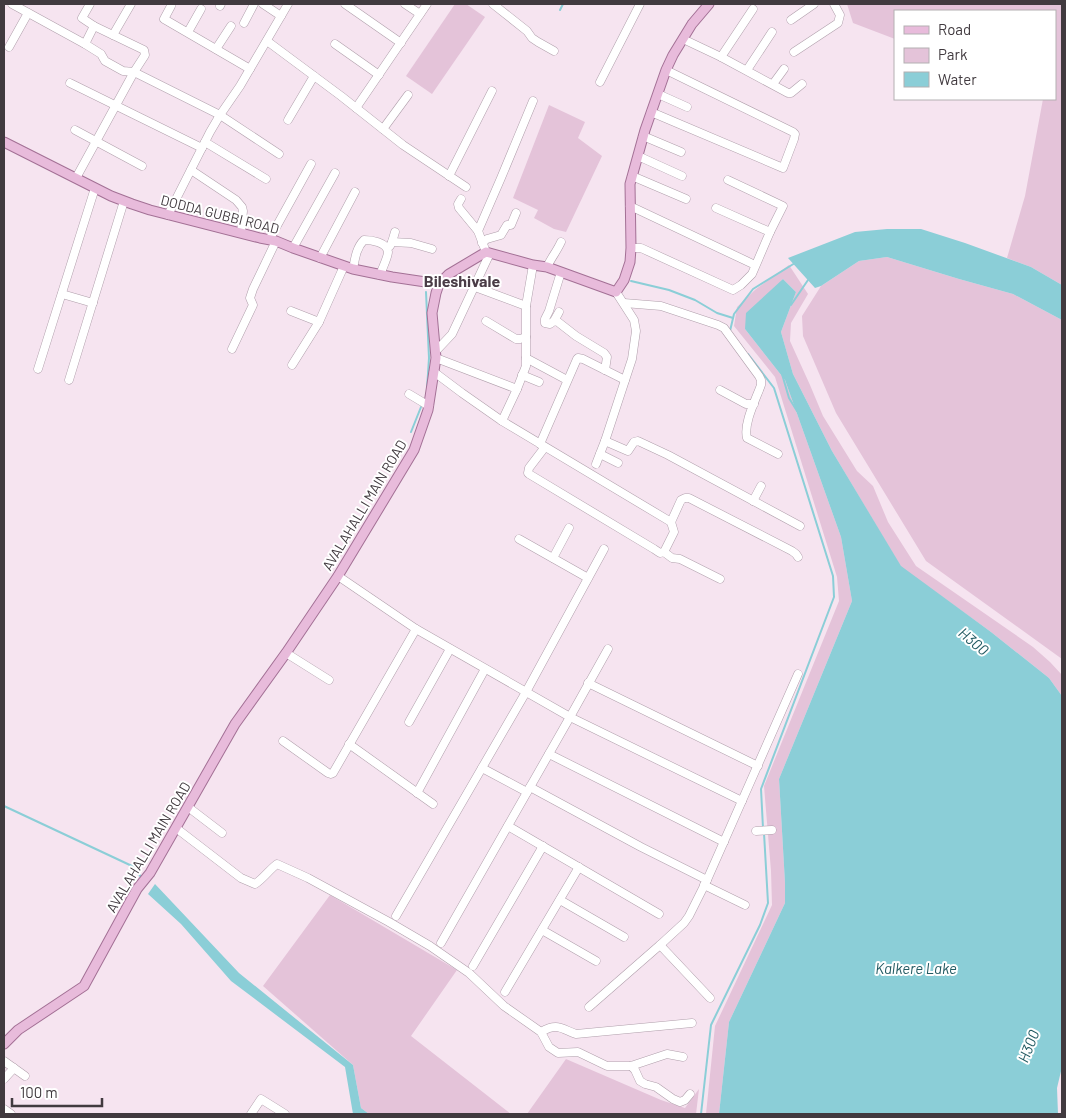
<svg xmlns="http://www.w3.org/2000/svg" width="1066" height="1118" font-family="Barlow,sans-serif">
<rect width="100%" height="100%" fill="#f6e4f0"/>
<g fill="#e4c3d9">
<polygon points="455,4 466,4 485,17 432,94 406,76"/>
<polygon points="847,4 1062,4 1062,285 1031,267 1007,258 1025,196 1043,99 1042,99 1055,99 1055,11 895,11 895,39 853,23"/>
<polygon points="549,105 585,122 578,138 602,156 566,232 554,229 534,218 538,210 513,198"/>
<polygon points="887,257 959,279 1013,294 1062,320 1062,659 926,561 836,413 803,336 802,316 821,286 859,261"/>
<polygon points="789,265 808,294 791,323 790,341 810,385 823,416 857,471 873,486 888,522 916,566 1033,647 1050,662 1062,675 1062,696 1049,678 991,632 901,567 832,451 793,374 781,332 796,292 783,279 745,329 785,380 841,537 852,601 779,779 785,883 785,903 729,1022 719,1114 706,1114 715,1026 772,905 771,871 764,786 839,601 837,577 775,377 734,326 737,307 756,289"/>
<polygon points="330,895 457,970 411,1036 511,1114 369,1114 361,1108 353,1065 263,986"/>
<polygon points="566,1059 661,1100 685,1108 699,1089 696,1114 527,1114"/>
</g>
<g fill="#8bced7">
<polygon points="887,229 921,229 965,243 1031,267 1062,285 1062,320 1013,294 959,279 887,257 859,261 821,286 815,288 788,258 855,232"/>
<polygon points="783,279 796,292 781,332 793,374 832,451 901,566 991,632 1049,678 1062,696 1062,1067 1057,1088 1058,1114 719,1114 729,1022 785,903 785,883 779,779 852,601 841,537 785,380 745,329 746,313"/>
<polygon points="155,884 239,973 353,1065 361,1108 369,1114 353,1114 345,1067 231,981 181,924 148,894"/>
</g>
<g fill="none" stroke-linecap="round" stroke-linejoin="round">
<g stroke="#8bced7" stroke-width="2">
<polyline points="560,10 563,4"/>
<polyline points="631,281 669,290 695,300 717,313 733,318"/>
<polyline points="426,292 429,358 427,389"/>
<polyline points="791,305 808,280"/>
<polyline points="731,333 730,331 734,314 753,289 795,263"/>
<polyline points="748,354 774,388 833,576 834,597 761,789 763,828"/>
<polyline points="782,374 789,398 797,411"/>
<polyline points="411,432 421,407"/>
<polyline points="4,806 132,866 142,878"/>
<polyline points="701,1114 711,1025 760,925 768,903 764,833"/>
</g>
<g stroke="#b09fab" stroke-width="9">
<g id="minor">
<polyline points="12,4 85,44 101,54 105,61 123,71 134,72 220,115 279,154"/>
<polyline points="263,4 281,16"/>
<polyline points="345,4 401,43"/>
<polyline points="405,4 420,14"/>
<polyline points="493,4 527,31 532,38 538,42 554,51"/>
<polyline points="171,6 164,19 250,69"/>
<polyline points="220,6 221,4"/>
<polyline points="791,20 814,4"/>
<polyline points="244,23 254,4"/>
<polyline points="188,32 201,9"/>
<polyline points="113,35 131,4"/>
<polyline points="683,39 721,57 788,93 791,93 802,84"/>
<polyline points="267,41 341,96 403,145 466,187"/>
<polyline points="85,44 94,26 82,18 90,4"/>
<polyline points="335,44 379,75"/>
<polyline points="9,47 28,13"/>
<polyline points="216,49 231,26"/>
<polyline points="794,52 838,23 840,15 834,4"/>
<polyline points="721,57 753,9"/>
<polyline points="747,70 772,32"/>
<polyline points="600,82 640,4"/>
<polyline points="70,83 202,148"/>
<polyline points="773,84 784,69"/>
<polyline points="658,94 687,107"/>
<polyline points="356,108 427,4"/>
<polyline points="651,112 783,168 794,139 795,134 793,132 666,70"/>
<polyline points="288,120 314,76"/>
<polyline points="383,129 408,95"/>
<polyline points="75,130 142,166"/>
<polyline points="643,136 681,152"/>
<polyline points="205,142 266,179"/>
<polyline points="638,156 682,176"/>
<polyline points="191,170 236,200 242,207 243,211 241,233"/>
<polyline points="449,176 492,91"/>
<polyline points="632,176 686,199"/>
<polyline points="76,178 134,72 145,55 144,50 94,26"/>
<polyline points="728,180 783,206 770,232"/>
<polyline points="461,199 458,204 459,208 478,231"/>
<polyline points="630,206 755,265"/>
<polyline points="168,215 210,132 220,115 240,86 288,4"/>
<polyline points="269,240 311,164"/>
<polyline points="392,242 411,243 432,249"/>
<polyline points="482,243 487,239 501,235 507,225 511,225 516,213"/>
<polyline points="390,246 392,242 395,232"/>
<polyline points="293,248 335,173"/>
<polyline points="631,248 641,248 733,290 741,285 752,274 770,232 716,208"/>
<polyline points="486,252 478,231 501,178 533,101"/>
<polyline points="320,258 355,192"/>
<path d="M 547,267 C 551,258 557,251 561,242"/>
<path d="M 353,269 C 355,259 356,248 364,240 C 371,240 387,242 388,252 C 388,257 382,269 380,275"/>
<polyline points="561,272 549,311 545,319 545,323 550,324 554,321 558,322 576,336 604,353 607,357 605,370"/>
<polyline points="475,287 526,306"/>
<polyline points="62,294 93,303"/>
<path d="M 624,303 L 661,306 L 718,325 L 724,328 L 759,376 L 761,380 L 761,385 C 756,399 743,424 747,438 L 778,454"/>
<polyline points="291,311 319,322"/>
<polyline points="486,321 516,339 520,339 526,337"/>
<polyline points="554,321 559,312"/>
<polyline points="232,349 253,305 250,298 253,289 276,241"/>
<polyline points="436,351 452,334 490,253"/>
<polyline points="436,358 517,389"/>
<polyline points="526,358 567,380"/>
<polyline points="292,365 319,322 344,266"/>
<polyline points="38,369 95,188"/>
<polyline points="434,372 462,393 502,421 671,522 674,532 664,552 660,553 654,549 529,474 528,473 529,468 545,447"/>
<polyline points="522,375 539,382"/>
<polyline points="69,380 124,201"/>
<polyline points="720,390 746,404 754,404"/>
<polyline points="409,394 429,406"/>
<polyline points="502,421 517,389 526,366 526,306 533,265"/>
<polyline points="605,441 628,451 634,442 638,441 668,455 800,526"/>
<polyline points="540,444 577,359 578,358 583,359 625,380"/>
<polyline points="600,454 618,463"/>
<polyline points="596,464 605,441 632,359 636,331 634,320 616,292"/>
<polyline points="753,501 761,486"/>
<polyline points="671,522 681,500 685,498 689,498 792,551 796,554 798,557"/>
<polyline points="519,539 588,578"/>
<polyline points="664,552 672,558 680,559 720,579"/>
<polyline points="553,558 569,528"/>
<polyline points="338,576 416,629 570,717 441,943"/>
<polyline points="608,649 570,717 742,801"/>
<polyline points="286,653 329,680"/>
<polyline points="588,683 758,766"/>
<polyline points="409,722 450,649"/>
<polyline points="283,741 328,773 331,774 333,773 416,629"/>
<polyline points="349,744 433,804"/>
<polyline points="549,754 724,842"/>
<polyline points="482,768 527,792"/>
<polyline points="530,787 641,847 707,880"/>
<polyline points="417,793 485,669"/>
<polyline points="188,807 222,833"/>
<polyline points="508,826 659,914"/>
<path d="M 176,828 L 241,878 L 255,884 C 263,879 269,870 277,864 L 308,878 L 389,922 L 430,946 L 469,973 L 504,1006 L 541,1032 L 549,1047 L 558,1053 L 578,1052 L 607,1066 L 631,1066 L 667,1054 L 683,1057"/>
<polyline points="756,831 772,830"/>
<polyline points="704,885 745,905"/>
<polyline points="560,900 624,937"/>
<polyline points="396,916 526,692 604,549"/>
<polyline points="542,930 596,961"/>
<polyline points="660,945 710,998"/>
<polyline points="473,966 543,846"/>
<polyline points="505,992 579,867"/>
<polyline points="589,1007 660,945 684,923 689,916 707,880 798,674"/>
<path d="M 541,1032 C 557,1023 560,1028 576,1034 L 692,1023"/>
<polyline points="4,1061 25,1076"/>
<polyline points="631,1066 635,1070 640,1081 645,1084 656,1087 673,1099 680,1102 685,1100 690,1094"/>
<polyline points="4,1079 14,1068"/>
<polyline points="4,1109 11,1114"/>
<polyline points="251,1114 261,1099 285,1114"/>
</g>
</g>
<g stroke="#a37095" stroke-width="11">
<g id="major">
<polyline points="4,142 111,196 132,204 150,210 260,238 276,241 293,248 353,269 392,277 439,284"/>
<polyline points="4,1044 18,1030 84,986 137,889 150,873 235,724 286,653 338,576 414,450 428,410 436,358 432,313 436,293 439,284 449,274 486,252 533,265 547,267 616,292 624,280 630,262 631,248 630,184 645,130 666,70 673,55 692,24 709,4"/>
</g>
</g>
<use href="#minor" stroke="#fff" stroke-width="8"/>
<use href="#major" stroke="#e8bbdb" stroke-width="9"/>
</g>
<g text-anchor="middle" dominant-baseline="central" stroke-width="4" stroke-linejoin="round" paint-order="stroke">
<g font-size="14" fill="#413a3f" stroke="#fff">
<text transform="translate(220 214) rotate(14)">DODDA GUBBI ROAD</text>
<text transform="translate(364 505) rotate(-59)">AVALAHALLI MAIN ROAD</text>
<text transform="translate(148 847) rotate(-59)">AVALAHALLI MAIN ROAD</text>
</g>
<g font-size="15" font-style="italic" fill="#225a62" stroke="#fff">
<text transform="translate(974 641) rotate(40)">H300</text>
<text x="916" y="968">Kalkere Lake</text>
<text transform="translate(1028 1046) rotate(-69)">H300</text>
</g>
<g font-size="16" font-weight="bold" fill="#4a3c46" stroke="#fff">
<text x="462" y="280">Bileshivale</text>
</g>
</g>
<rect width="1066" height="1118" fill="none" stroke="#413a3f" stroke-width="10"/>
<rect x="894" y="10" width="162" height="90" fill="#ffffff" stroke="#b3b0b2"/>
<rect x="904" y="26" width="25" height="8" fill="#e8bbdb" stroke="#b3b0b2"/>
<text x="938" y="35" font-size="15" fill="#413a3f">Road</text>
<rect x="904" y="48" width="25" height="15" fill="#e4c3d9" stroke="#b3b0b2"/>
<text x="938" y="60" font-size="15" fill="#413a3f">Park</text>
<rect x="904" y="72" width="25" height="15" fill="#8bced7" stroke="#b3b0b2"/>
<text x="938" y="85" font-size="15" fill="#413a3f">Water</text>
<path d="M12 1098v8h90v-8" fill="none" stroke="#413a3f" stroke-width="2.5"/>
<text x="20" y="1098" font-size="15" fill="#413a3f" stroke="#ffffff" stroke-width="4" paint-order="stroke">100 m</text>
</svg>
